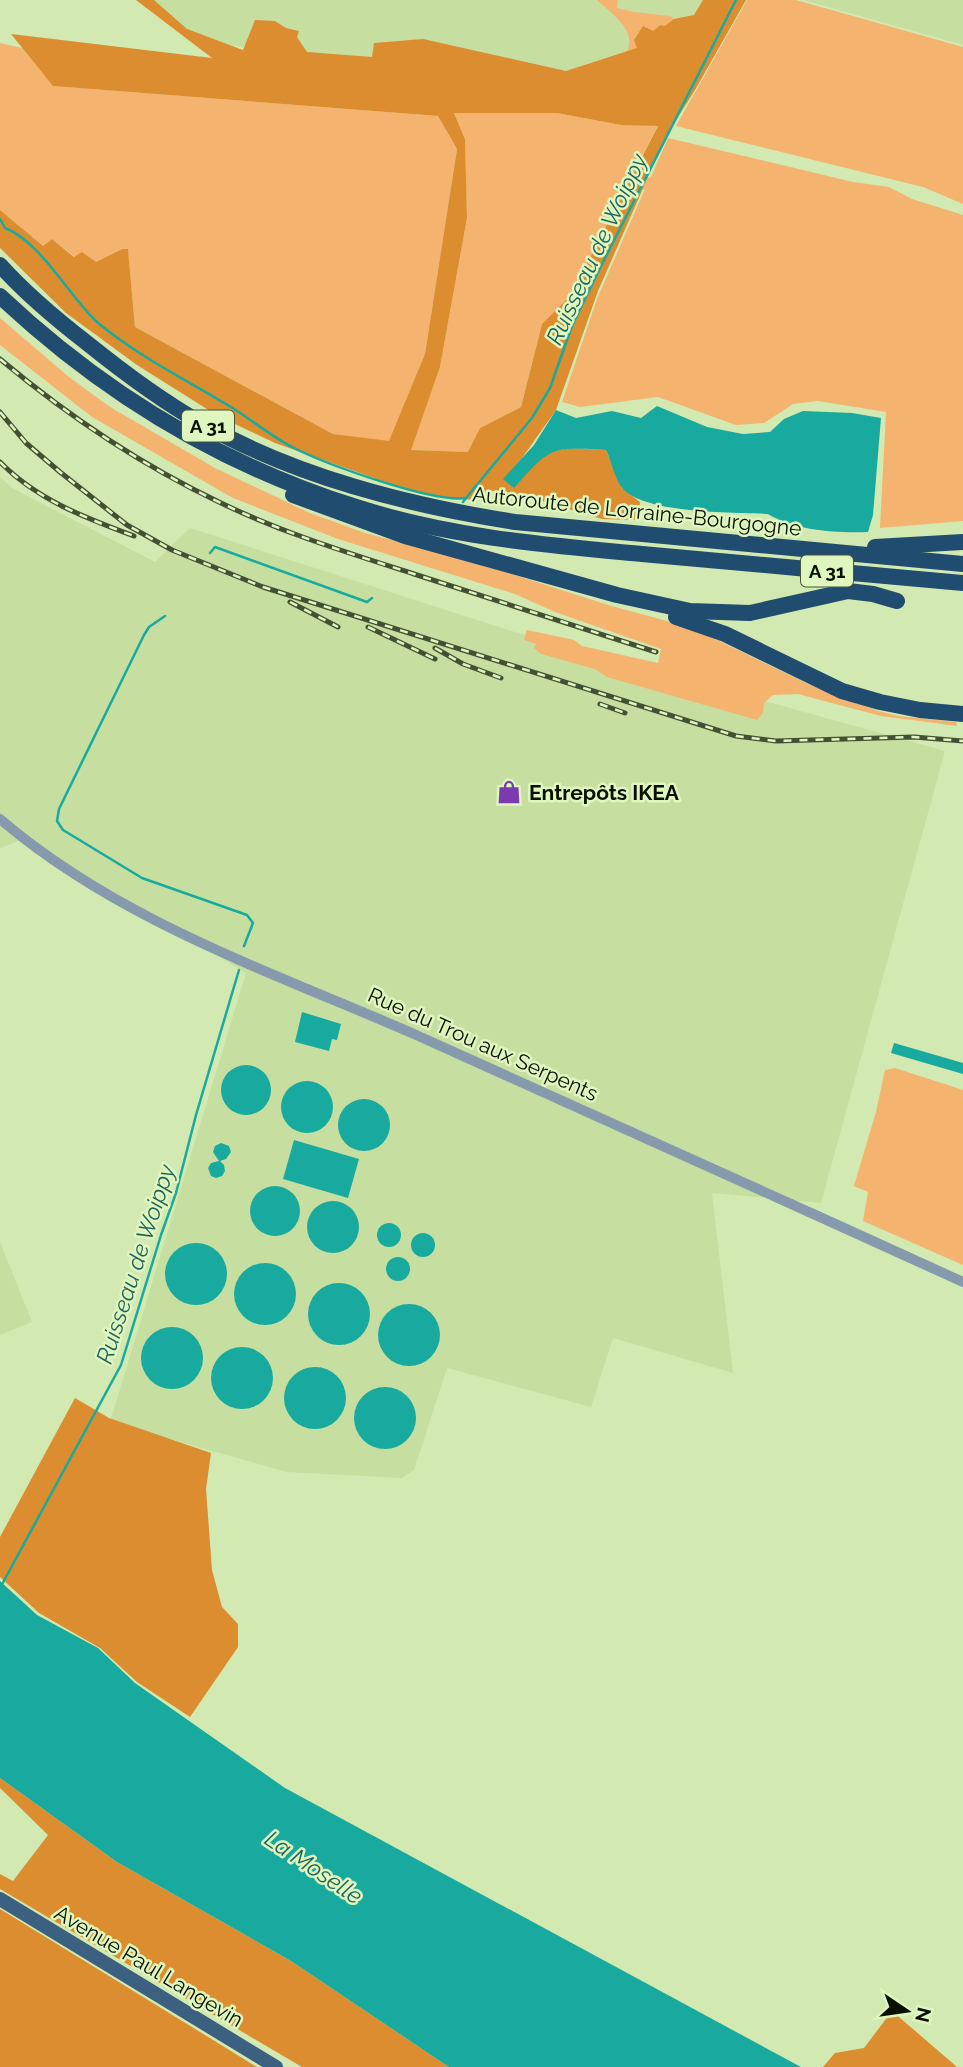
<svg xmlns="http://www.w3.org/2000/svg" width="963" height="2067" font-family="Raleway,sans-serif">
<rect width="100%" height="100%" fill="#d2e9b1"/>
<g fill="#c6dfa0">
<polygon points="139,0 746,0 695,90 454,55 329,58 206,42"/>
<polygon points="803,0 963,0 963,45"/>
<polygon points="0,477 12,488 155,562 190,528 515,632 945,751 821,1203 712,1193 733,1373 613,1338 591,1407 447,1368 414,1470 402,1478 287,1472 110,1422 246,973 24,839 0,848"/>
<polygon points="0,1242 32,1322 0,1335"/>
</g>
<g fill="#f4b36f">
<path d="M 597,0 L 618,0 L 617,8 L 634,12 L 670,16 L 674,19 L 665,26 L 659,25 L 638,48 L 627,52 C 638,31 611,13 597,0 Z"/>
<polygon points="747,0 796,0 963,47 963,204 923,187 676,126"/>
<polygon points="0,43 22,48 54,86 438,116 457,149 425,354 390,442 333,434 135,327 128,249 122,249 96,262 75,257 52,239 43,246 0,210"/>
<polygon points="454,113 557,113 621,125 658,125 570,296 542,324 521,407 480,428 469,452 410,450 440,367 467,218 465,139"/>
<polygon points="668,138 853,182 889,187 912,199 963,215 963,521 880,528 886,412 818,401 793,404 764,423 736,425 658,397 580,407 562,402 597,299 645,189 642,190 648,178 651,177"/>
<polygon points="0,318 69,377 110,407 215,468 310,513 365,533 472,561 608,605 674,623 709,636 808,684 878,711 899,716 956,722 957,726 881,716 798,694 773,695 764,703 763,713 757,720 607,677 595,669 541,654 534,648 536,644 524,640 527,630 574,640 582,646 658,663 661,649 555,612 515,594 338,539 233,498 92,417 0,345"/>
<polygon points="895,1068 963,1090 963,1265 863,1221 868,1192 854,1186 876,1112 885,1070"/>
</g>
<g fill="#dc8d2f" fill-rule="evenodd">
<path d="M 136,0 L 154,0 L 187,29 L 243,50 L 255,20 L 275,21 L 286,28 L 299,31 L 297,37 L 307,52 L 372,57 L 374,43 L 423,39 L 566,71 L 637,48 L 634,40 L 643,26 L 653,31 L 660,25 L 665,26 L 674,19 L 694,15 L 703,0 L 746,0 L 695,90 L 666,136 L 598,291 L 556,410 L 520,461 L 531,468 L 547,453 L 569,448 L 606,450 L 622,488 L 640,502 L 638,520 L 602,519 L 545,502 L 492,491 L 475,500 L 438,497 L 411,491 L 275,443 L 218,416 L 137,365 L 66,313 L 0,248 L 0,210 L 43,246 L 52,239 L 74,257 L 82,252 L 96,262 L 122,249 L 128,249 L 135,327 L 333,434 L 389,441 L 425,354 L 457,149 L 438,116 L 53,86 L 11,34 L 212,58 ZM 454,113 L 557,113 L 621,125 L 658,126 L 570,296 L 542,324 L 521,407 L 480,428 L 468,452 L 411,450 L 440,367 L 467,218 L 465,139 Z"/>
<polygon points="75,1398 109,1418 211,1453 206,1489 212,1570 222,1607 238,1624 238,1647 190,1717 137,1682 100,1648 39,1613 0,1577 0,1537"/>
<polygon points="0,1778 117,1862 291,1961 449,2067 302,2067 0,1889 0,1874 13,1881 48,1835 0,1788"/>
<polygon points="0,1909 257,2067 0,2067"/>
<polygon points="892,2011 957,2067 823,2067 835,2053 864,2048"/>
</g>
<g fill="#18aa9e">
<path d="M 657,406 L 707,427 L 743,434 L 770,432 L 784,419 L 803,411 L 852,413 L 881,418 L 873,515 L 868,532 C 835,533 797,531 768,514 C 732,512 650,514 624,490 C 615,481 612,462 606,450 C 551,447 551,446 514,488 L 503,479 L 534,445 L 556,410 L 576,418 L 612,411 L 641,418 Z"/>
<polygon points="302,1012 341,1024 337,1040 332,1039 329,1051 295,1042"/>
<polygon points="894,1043 963,1063 963,1074 891,1053"/>
<circle cx="246" cy="1090" r="25"/>
<circle cx="307" cy="1107" r="26"/>
<circle cx="364" cy="1125" r="26"/>
<polygon points="294,1140 359,1159 348,1198 283,1179"/>
<polygon points="221,1143 229,1146 231,1152 226,1159 220,1161 224,1165 225,1171 222,1176 216,1178 211,1176 208,1168 211,1163 219,1161 213,1152 215,1146"/>
<circle cx="275" cy="1211" r="25"/>
<circle cx="333" cy="1227" r="26"/>
<circle cx="389" cy="1235" r="12"/>
<circle cx="423" cy="1245" r="12"/>
<circle cx="196" cy="1274" r="31"/>
<circle cx="398" cy="1269" r="12"/>
<circle cx="265" cy="1294" r="31"/>
<circle cx="339" cy="1314" r="31"/>
<circle cx="409" cy="1335" r="31"/>
<circle cx="172" cy="1358" r="31"/>
<circle cx="242" cy="1378" r="31"/>
<circle cx="315" cy="1398" r="31"/>
<circle cx="385" cy="1418" r="31"/>
<polygon points="0,1581 37,1615 98,1648 135,1683 285,1788 801,2067 449,2067 291,1961 117,1862 0,1778"/>
</g>
<g fill="none" stroke-linecap="round" stroke-linejoin="round">
<g stroke="#18aa9e" stroke-width="2.5">
<path d="M 0,219 L 5,228 C 41,242 69,296 97,322 C 136,355 188,381 231,407 C 252,420 272,437 294,448 C 326,464 432,503 466,498 L 463,502"/>
<polyline points="466,498 532,418 550,388 572,326 598,272 736,0"/>
<polyline points="210,553 215,547 367,602 372,598"/>
<polyline points="165,616 149,627 144,635 59,809 57,821 63,830 142,878 247,915 253,923 244,946"/>
<polyline points="0,1588 121,1365 161,1235 176,1193 196,1115 239,970"/>
</g>
<path stroke="#879aad" stroke-width="10" d="M 0,819 C 119,921 272,972 414,1034 C 597,1115 780,1199 963,1282"/>
<polyline stroke="#3c6180" stroke-width="14" points="0,1899 276,2067"/>
<g stroke="#204c70" stroke-width="16">
<path d="M 0,265 C 26,294 56,319 87,343 C 123,372 160,400 201,423 C 297,477 407,505 515,522 L 963,564"/>
<path d="M 0,296 C 102,392 222,465 356,507 C 449,537 545,545 642,554 C 749,564 856,573 963,583"/>
<polyline points="293,495 405,536 617,595 690,611 750,613 848,591 873,594 897,601"/>
<polyline points="875,547 963,542"/>
<polyline points="676,617 725,634 842,691 880,702 920,710 963,714"/>
</g>
<g stroke="#445034" stroke-width="5">
<g id="rail">
<path d="M 0,359 C 68,416 141,465 221,503 C 283,533 349,553 414,574 C 495,600 576,626 656,652"/>
<polyline points="0,412 26,443 60,472 127,525 172,550 263,587 736,736 776,741 914,737 963,741"/>
<path d="M 0,462 C 37,500 86,518 134,536"/>
<polyline points="290,602 338,627"/>
<polyline points="368,627 435,659"/>
<polyline points="435,648 463,664 501,678"/>
<polyline points="600,704 625,713"/>
</g>
</g>
<use href="#rail" stroke="#dff6be" stroke-width="2.5" stroke-dasharray="8" stroke-linecap="butt"/>
</g>
<defs>
<g id="shop-bare" transform="scale(1.89)"><path d="M-5-2.5h2.3a2.7 3.5 0 0 1 5.4 0H5L5.5 6h-11ZM-1.5-2.5h3a1.5 2.3 0 0 0-3 0Z" fill="#7b3aaf" stroke="#dff6be" stroke-width="2.5" paint-order="stroke"/></g>
</defs>
<g fill-rule="evenodd">
<use href="#shop-bare" x="509" y="792"/>
</g>
<g text-anchor="middle" dominant-baseline="central" stroke-width="5" stroke-linejoin="round" paint-order="stroke">
<g fill="#dff6be" stroke="#495539" stroke-width="2">
<rect x="182" y="410.5" width="52" height="31" rx="5"/>
<rect x="801" y="555.5" width="52" height="31" rx="5"/>
</g>
<g font-size="19" font-weight="bold" fill="#091000">
<text x="208" y="426">A 31</text>
<text x="827" y="571">A 31</text>
</g>
<g font-size="21" fill="#091000" stroke="#dff6be">
<text transform="translate(637 511) rotate(6)">Autoroute de Lorraine-Bourgogne</text>
<text transform="translate(483 1044) rotate(24)">Rue du Trou aux Serpents</text>
<text transform="translate(149 1966) rotate(31)">Avenue Paul Langevin</text>
</g>
<g font-size="21" font-weight="bold" fill="#091000" stroke="#dff6be" text-anchor="start">
<text x="529" y="792">Entrepôts IKEA</text>
</g>
<g font-size="23" font-style="italic" fill="#1e635c" stroke="#dff6be">
<text transform="translate(596 249) rotate(-65)">Ruisseau de Woippy</text>
<text transform="translate(135 1264) rotate(-72)">Ruisseau de Woippy</text>
<text transform="translate(314 1867) rotate(34)">La Moselle</text>
</g>
</g>
<g transform="translate(907 2011) rotate(103)" stroke="#dff6be" stroke-width="5" paint-order="stroke">
<path d="M0-5L12 26L0 18L-12 26Z" fill="#091000"/>
<text y="-10" font-size="19" font-weight="bold" text-anchor="middle" fill="#091000">N</text>
</g>
</svg>
